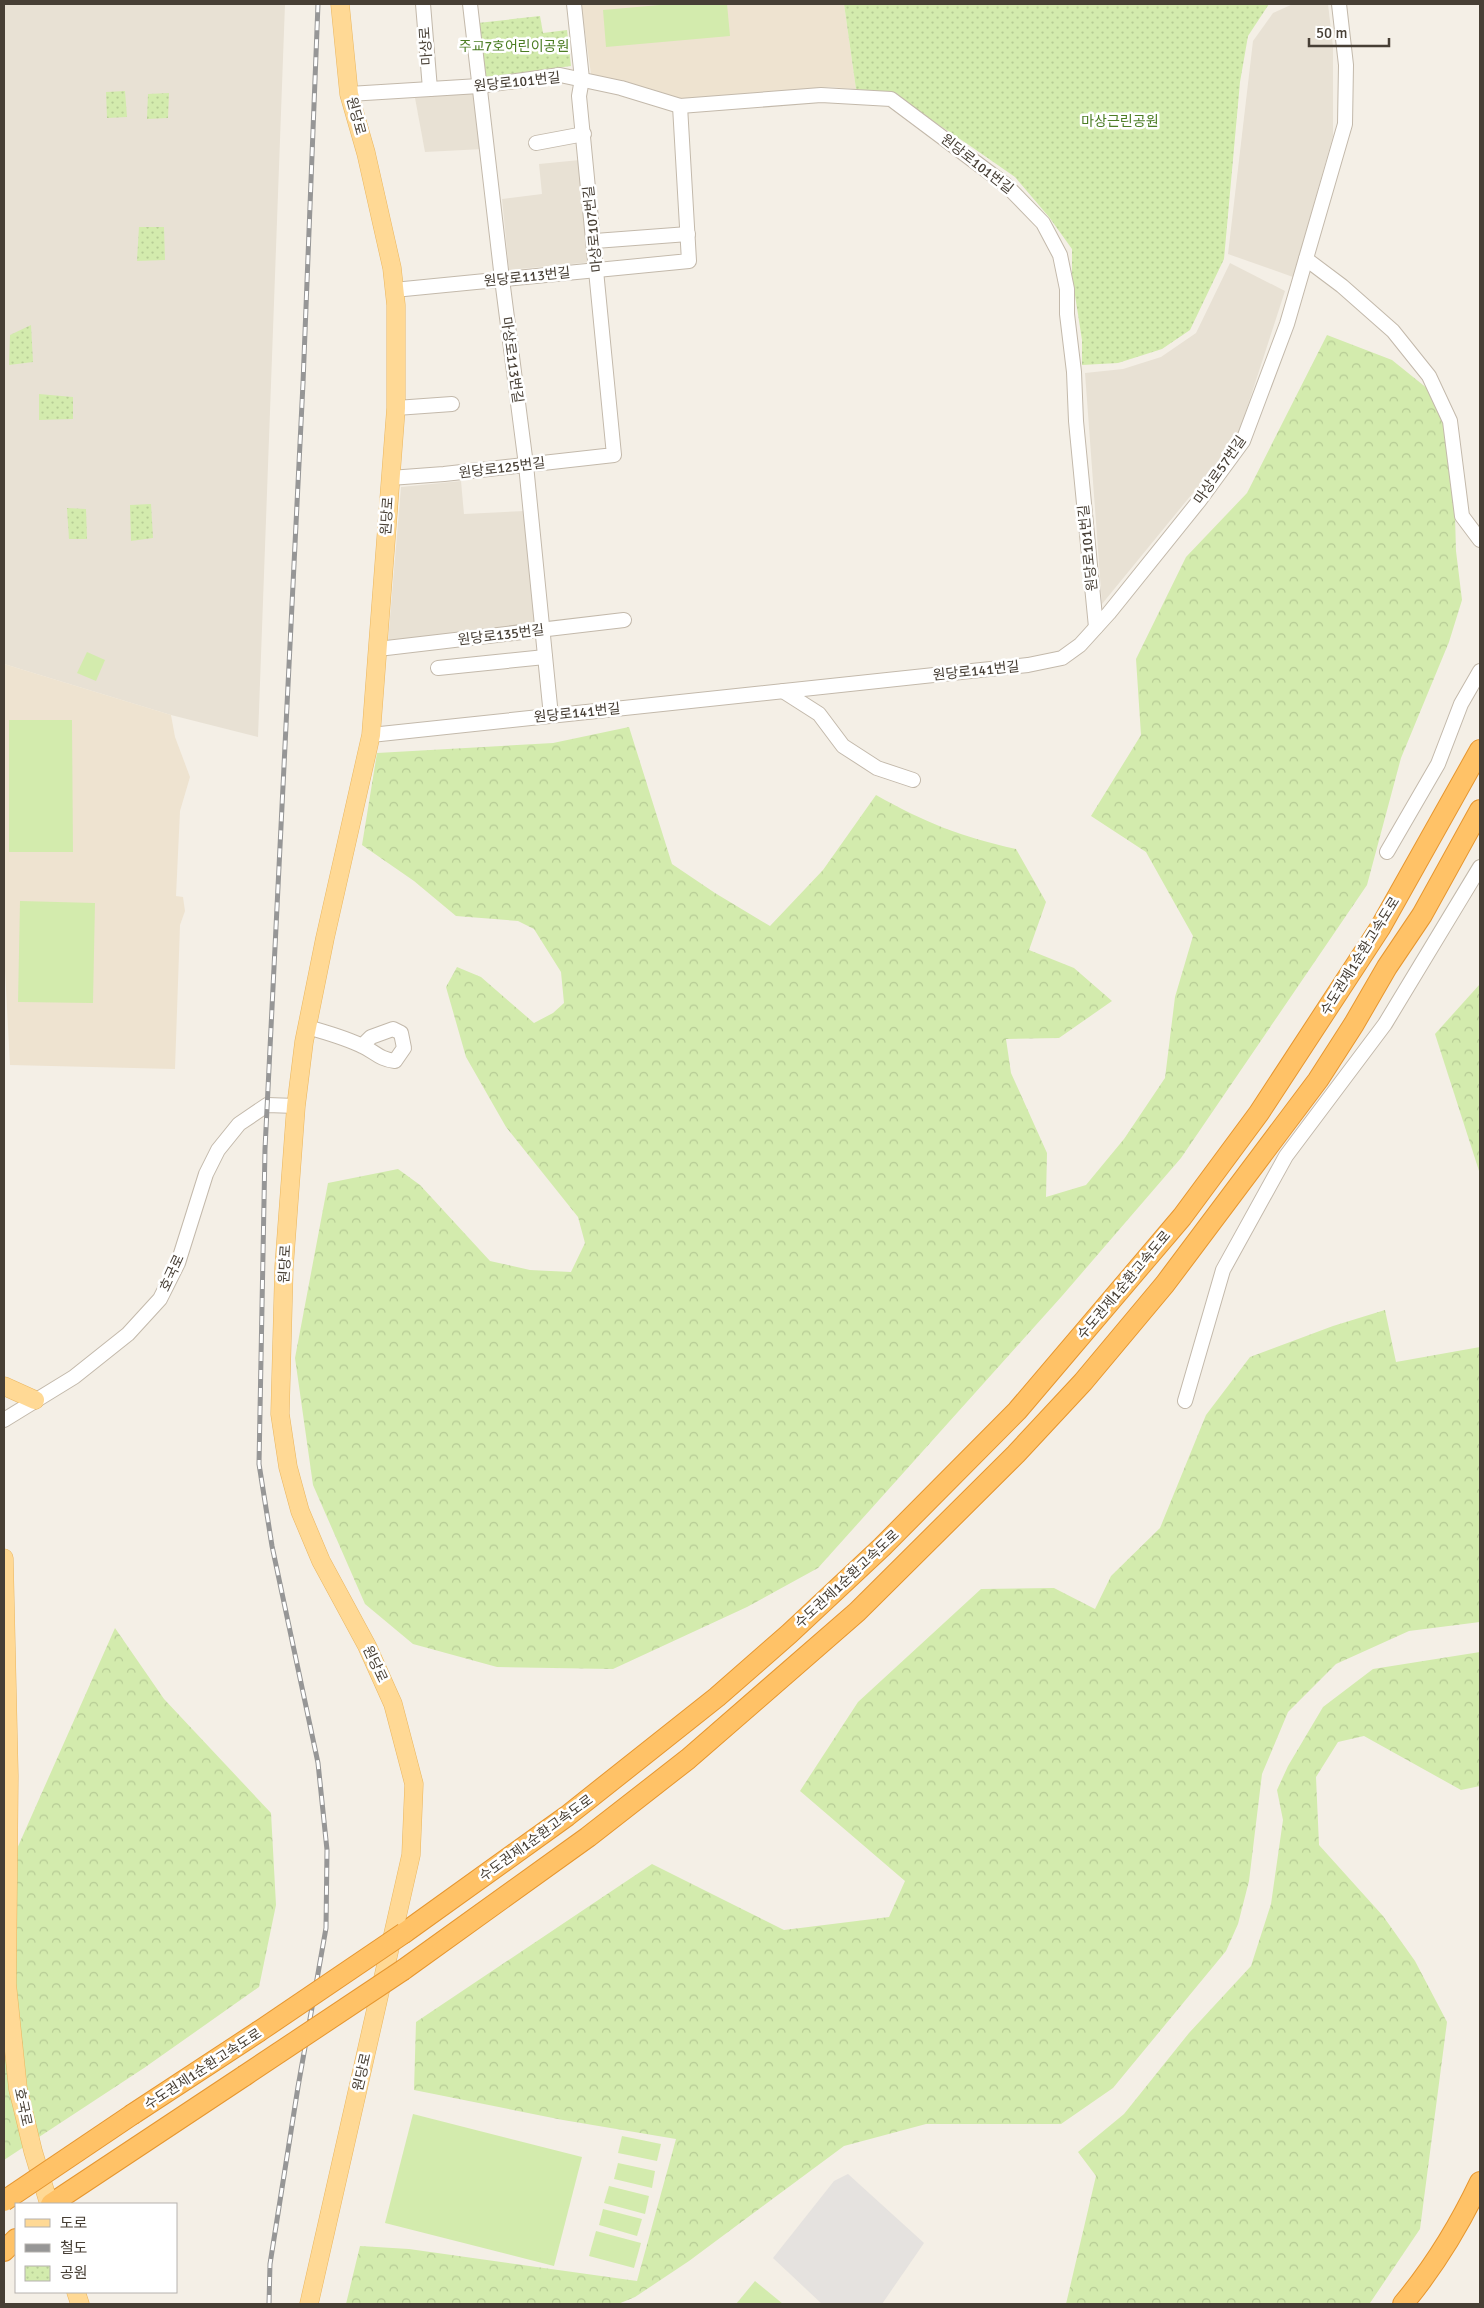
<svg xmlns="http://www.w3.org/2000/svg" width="1484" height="2308" font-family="Signika,'Noto Sans KR',sans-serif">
<defs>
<pattern id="forest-crowns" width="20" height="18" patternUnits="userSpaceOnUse" patternTransform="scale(1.25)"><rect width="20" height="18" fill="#d3ebad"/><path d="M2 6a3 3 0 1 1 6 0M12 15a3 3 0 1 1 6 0" fill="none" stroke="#b6cb95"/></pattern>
<pattern id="park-dots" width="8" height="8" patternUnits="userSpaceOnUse" patternTransform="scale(1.25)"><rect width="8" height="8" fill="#d3ebad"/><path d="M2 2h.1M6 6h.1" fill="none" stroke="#b6cb95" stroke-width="1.8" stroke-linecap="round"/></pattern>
</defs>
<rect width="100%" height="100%" fill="#f4efe6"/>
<g fill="#e8e1d4">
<polygon points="4,4 285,4 258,737 171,715 4,664"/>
<polygon points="1293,4 1328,4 1333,47 1333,136 1293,277 1228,254 1253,41 1273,13"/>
<polygon points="475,91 483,149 425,152 415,98"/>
<polygon points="580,160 592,262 509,270 502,199 542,194 539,164"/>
<polygon points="1230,263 1285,291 1237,439 1102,604 1085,373 1123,369 1161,357 1196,333"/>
<polygon points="461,481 464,514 525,511 539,625 388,641 401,487"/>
</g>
<g fill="#eee3d0">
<polygon points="581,4 844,4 856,89 829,87 677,99 591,74"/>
<polygon points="4,664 171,715 175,737 190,777 180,811 176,896 183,897 185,911 180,925 175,1069 10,1065 4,952"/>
</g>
<g fill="#d3ebad">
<polygon points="671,4 727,4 730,36 606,47 603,10"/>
<polygon points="87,652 105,660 96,681 77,673"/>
<polygon points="9,720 72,720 73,852 9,852"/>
<polygon points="20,901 95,903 93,1003 18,1002"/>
<polygon points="413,2114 582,2157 554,2266 385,2223"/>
<polygon points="622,2136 661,2144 657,2161 618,2153"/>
<polygon points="618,2163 655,2171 652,2188 614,2179"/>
<polygon points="609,2186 649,2196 645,2214 604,2203"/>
<polygon points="603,2209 642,2219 637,2236 599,2225"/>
<polygon points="596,2231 641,2243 634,2268 589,2256"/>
<polygon points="755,2281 783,2304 736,2304"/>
</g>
<g fill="url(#forest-crowns)">
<path d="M 1327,335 L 1392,360 L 1428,389 L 1453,442 L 1456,551 L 1462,600 L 1449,642 L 1401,758 L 1367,885 L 1181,1158 L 1062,1296 L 818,1568 L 747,1607 L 613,1669 L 497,1667 L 413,1644 L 365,1604 L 313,1485 L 295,1358 L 328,1183 L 398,1169 L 420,1185 L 490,1261 L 530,1270 L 571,1272 L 585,1243 L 578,1217 L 506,1127 L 466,1057 L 446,987 L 457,967 L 481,977 L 534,1023 L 553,1013 L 564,1003 L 561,972 L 534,929 L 518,921 L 456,916 L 414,881 L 362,845 L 377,753 L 553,743 L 629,727 L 672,864 L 715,893 L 770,926 L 823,870 L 876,795 C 924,822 961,837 1016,849 L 1046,902 L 1029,950 L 1074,968 L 1112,1001 L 1059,1038 L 1006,1039 L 1011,1073 L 1047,1153 L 1046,1197 L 1086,1185 L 1124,1139 L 1165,1078 L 1175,997 L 1193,936 L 1146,852 L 1091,816 L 1141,735 L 1136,659 L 1186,557 L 1247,493 Z"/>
<polygon points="1480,984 1480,1174 1435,1034"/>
<polygon points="1385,1310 1396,1362 1480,1347 1480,1622 1409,1631 1336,1664 1288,1712 1262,1774 1249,1881 1238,1924 1226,1951 1113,2088 1061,2124 926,2124 844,2146 689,2261 635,2297 618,2304 346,2304 360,2246 409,2249 637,2281 676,2139 563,2120 414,2090 416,2022 652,1864 784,1930 889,1917 905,1881 800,1791 858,1702 981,1589 1054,1588 1095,1609 1111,1576 1160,1528 1206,1415 1250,1357 1333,1326"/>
<polygon points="115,1628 164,1699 271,1813 276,1905 259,1987 144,2068 4,2160 4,1878"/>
<polygon points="1480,1652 1480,1786 1461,1790 1364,1736 1338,1742 1316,1777 1319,1845 1383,1916 1415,1961 1447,2022 1420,2229 1370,2303 1066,2304 1096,2176 1078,2152 1124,2114 1189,2033 1251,1966 1271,1904 1283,1820 1277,1790 1288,1766 1323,1707 1373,1669"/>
</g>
<g fill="url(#park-dots)">
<polygon points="844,4 1269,4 1248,36 1240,82 1224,259 1190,330 1162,349 1118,363 1082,365 1082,340 1072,276 1072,249 1049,217 1015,177 966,143 895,96 856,89"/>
<polygon points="540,16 543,33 567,30 571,66 484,78 478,23"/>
<polygon points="125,91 127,117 107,118 106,92"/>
<polygon points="169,93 168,118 147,119 148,94"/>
<polygon points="139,227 164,227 165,260 137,261"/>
<polygon points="31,325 33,362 9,365 10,335"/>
<polygon points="39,394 73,397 73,419 39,420"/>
<polygon points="151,504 153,538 131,541 130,505"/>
<polygon points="67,508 86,509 87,539 69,539"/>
</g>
<polygon fill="#e5e2df" points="848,2174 924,2243 882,2304 822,2304 773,2258 834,2181"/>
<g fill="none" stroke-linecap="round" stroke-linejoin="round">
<g stroke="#c3b9ab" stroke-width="16">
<g id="minor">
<polyline points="423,4 430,89"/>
<polyline points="470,4 502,279 526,465 551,716"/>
<polyline points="349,94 479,86 560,75 621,88 680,106 821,95 891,99 1006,185 1043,223 1060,255 1067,289 1067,314 1074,372 1076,421 1096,627"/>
<polyline points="536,143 584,134"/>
<polyline points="595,241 688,234"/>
<polyline points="1306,259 1342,286 1393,331 1429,376 1450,421 1462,516 1480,540"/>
<polyline points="394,290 689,261 680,106"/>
<polyline points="396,408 452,404"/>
<polyline points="390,478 444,474 614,455 579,96 582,79 574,4"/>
<polyline points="378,649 624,620"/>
<polyline points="438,668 545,657"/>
<polyline points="783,691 819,714 843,746 877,768 913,780"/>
<polyline points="371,735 1028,665 1062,658 1080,645 1109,613 1199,501 1243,441 1287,324 1345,124 1346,65 1339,4"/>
<polyline points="1387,852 1438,764 1461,704 1480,671"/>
<path d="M 307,1027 C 325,1032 343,1037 360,1045 C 375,1051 378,1059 395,1061 L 404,1048 L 401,1033 L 393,1029 L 371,1037 L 362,1046"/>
<polyline points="1185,1401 1223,1270 1286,1156 1385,1024 1480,867"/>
<polyline points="4,1420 74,1377 128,1334 160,1299 178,1263 206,1174 218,1150 239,1124 267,1105 296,1106"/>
</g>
</g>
<g stroke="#eab65f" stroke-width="19">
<g id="major">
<polyline points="4,1386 35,1400"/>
<polyline points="4,1558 9,1776 7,1984 18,2089 33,2151 49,2204"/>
<polyline points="76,2292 80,2304"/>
<polyline points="309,2304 411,1855 414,1784 393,1704 367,1646 321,1561 300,1511 288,1467 280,1414 284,1267 296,1106 304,1042 325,938 371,735 396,408 396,305 392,268 366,153 349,94 340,4"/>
</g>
</g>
<g stroke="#e6962f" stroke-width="22">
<g id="highway">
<polyline points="404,1933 567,1816 717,1697 789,1634 882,1547 1017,1411 1182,1217 1259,1113 1380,928 1480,750"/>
<polyline points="403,1970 588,1837 688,1759 857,1612 1016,1454 1083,1382 1165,1284 1318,1080 1354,1024 1387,967 1422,915 1480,810"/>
<polyline points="133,2114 258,2032"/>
<polyline points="51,2204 244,2076"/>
<polyline points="4,2251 16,2239"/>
<path d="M 1403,2304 C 1434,2267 1459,2226 1480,2182"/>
</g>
</g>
<use href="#minor" stroke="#fff" stroke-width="14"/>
<use href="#major" stroke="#ffd995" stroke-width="18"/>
<use href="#highway" stroke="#ffc267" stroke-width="20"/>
<g stroke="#969696" stroke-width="5">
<polyline id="rail" points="269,2304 270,2264 298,2087 326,1928 327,1850 318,1763 272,1546 259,1464 265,1149 303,383 318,4"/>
</g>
<use href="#rail" stroke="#fff" stroke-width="3" stroke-dasharray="9" stroke-linecap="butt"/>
<g stroke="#e6962f" stroke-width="22" stroke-linecap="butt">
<g id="highway-bridge">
<polyline points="258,2032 404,1933"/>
<polyline points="244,2076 403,1970"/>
<polyline points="4,2201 133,2114"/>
</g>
</g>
<use href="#highway-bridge" stroke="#ffc267" stroke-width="20"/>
</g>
<g text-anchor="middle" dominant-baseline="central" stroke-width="5" stroke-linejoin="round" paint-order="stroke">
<g font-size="14" fill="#473f35" stroke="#fff">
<text transform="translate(426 46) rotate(-94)">마상로</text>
<text transform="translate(517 82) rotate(-6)">원당로101번길</text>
<text transform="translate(356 116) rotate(75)">원당로</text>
<text transform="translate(977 164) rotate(38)">원당로101번길</text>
<text transform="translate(593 229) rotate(-96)">마상로107번길</text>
<text transform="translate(527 277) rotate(-6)">원당로113번길</text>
<text transform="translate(512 360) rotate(82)">마상로113번길</text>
<text transform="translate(502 468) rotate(-7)">원당로125번길</text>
<text transform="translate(1220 470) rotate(-55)">마상로57번길</text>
<text transform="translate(387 516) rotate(-86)">원당로</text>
<text transform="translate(1088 548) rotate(-96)">원당로101번길</text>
<text transform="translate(501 635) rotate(-7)">원당로135번길</text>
<text transform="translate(976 671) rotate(-6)">원당로141번길</text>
<text transform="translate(577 713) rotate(-6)">원당로141번길</text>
<text transform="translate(1360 956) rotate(-58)">수도권제1순환고속도로</text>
<text transform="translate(285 1264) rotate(-87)">원당로</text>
<text transform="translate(172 1273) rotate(-65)">호국로</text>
<text transform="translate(1124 1285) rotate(-50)">수도권제1순환고속도로</text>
<text transform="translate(847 1579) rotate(-43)">수도권제1순환고속도로</text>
<text transform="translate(375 1664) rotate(65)">원당로</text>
<text transform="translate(536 1838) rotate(-36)">수도권제1순환고속도로</text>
<text transform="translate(203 2069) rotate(-33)">수도권제1순환고속도로</text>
<text transform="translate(362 2072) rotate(-77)">원당로</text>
<text transform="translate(23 2107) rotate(78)">호국로</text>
</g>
<g font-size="14" fill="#4c7d25" stroke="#fff">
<text x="514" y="46">주교7호어린이공원</text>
<text x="1120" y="121">마상근린공원</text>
</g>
</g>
<rect width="1484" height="2308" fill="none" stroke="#473f35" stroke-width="10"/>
<rect x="15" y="2203" width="162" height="90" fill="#ffffff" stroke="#b5b2ae"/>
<rect x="25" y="2219" width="25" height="8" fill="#ffd995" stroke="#b5b2ae"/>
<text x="60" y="2228" font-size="15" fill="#473f35">도로</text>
<rect x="25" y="2244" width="25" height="8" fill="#969696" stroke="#b5b2ae"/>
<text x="60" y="2253" font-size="15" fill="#473f35">철도</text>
<rect x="25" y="2266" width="25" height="15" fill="url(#park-dots)" stroke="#b5b2ae"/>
<text x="60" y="2278" font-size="15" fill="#473f35">공원</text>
<path d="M1309 38v8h80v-8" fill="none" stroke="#473f35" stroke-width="2.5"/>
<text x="1316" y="38" font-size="15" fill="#473f35" stroke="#ffffff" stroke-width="4" paint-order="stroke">50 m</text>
</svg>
